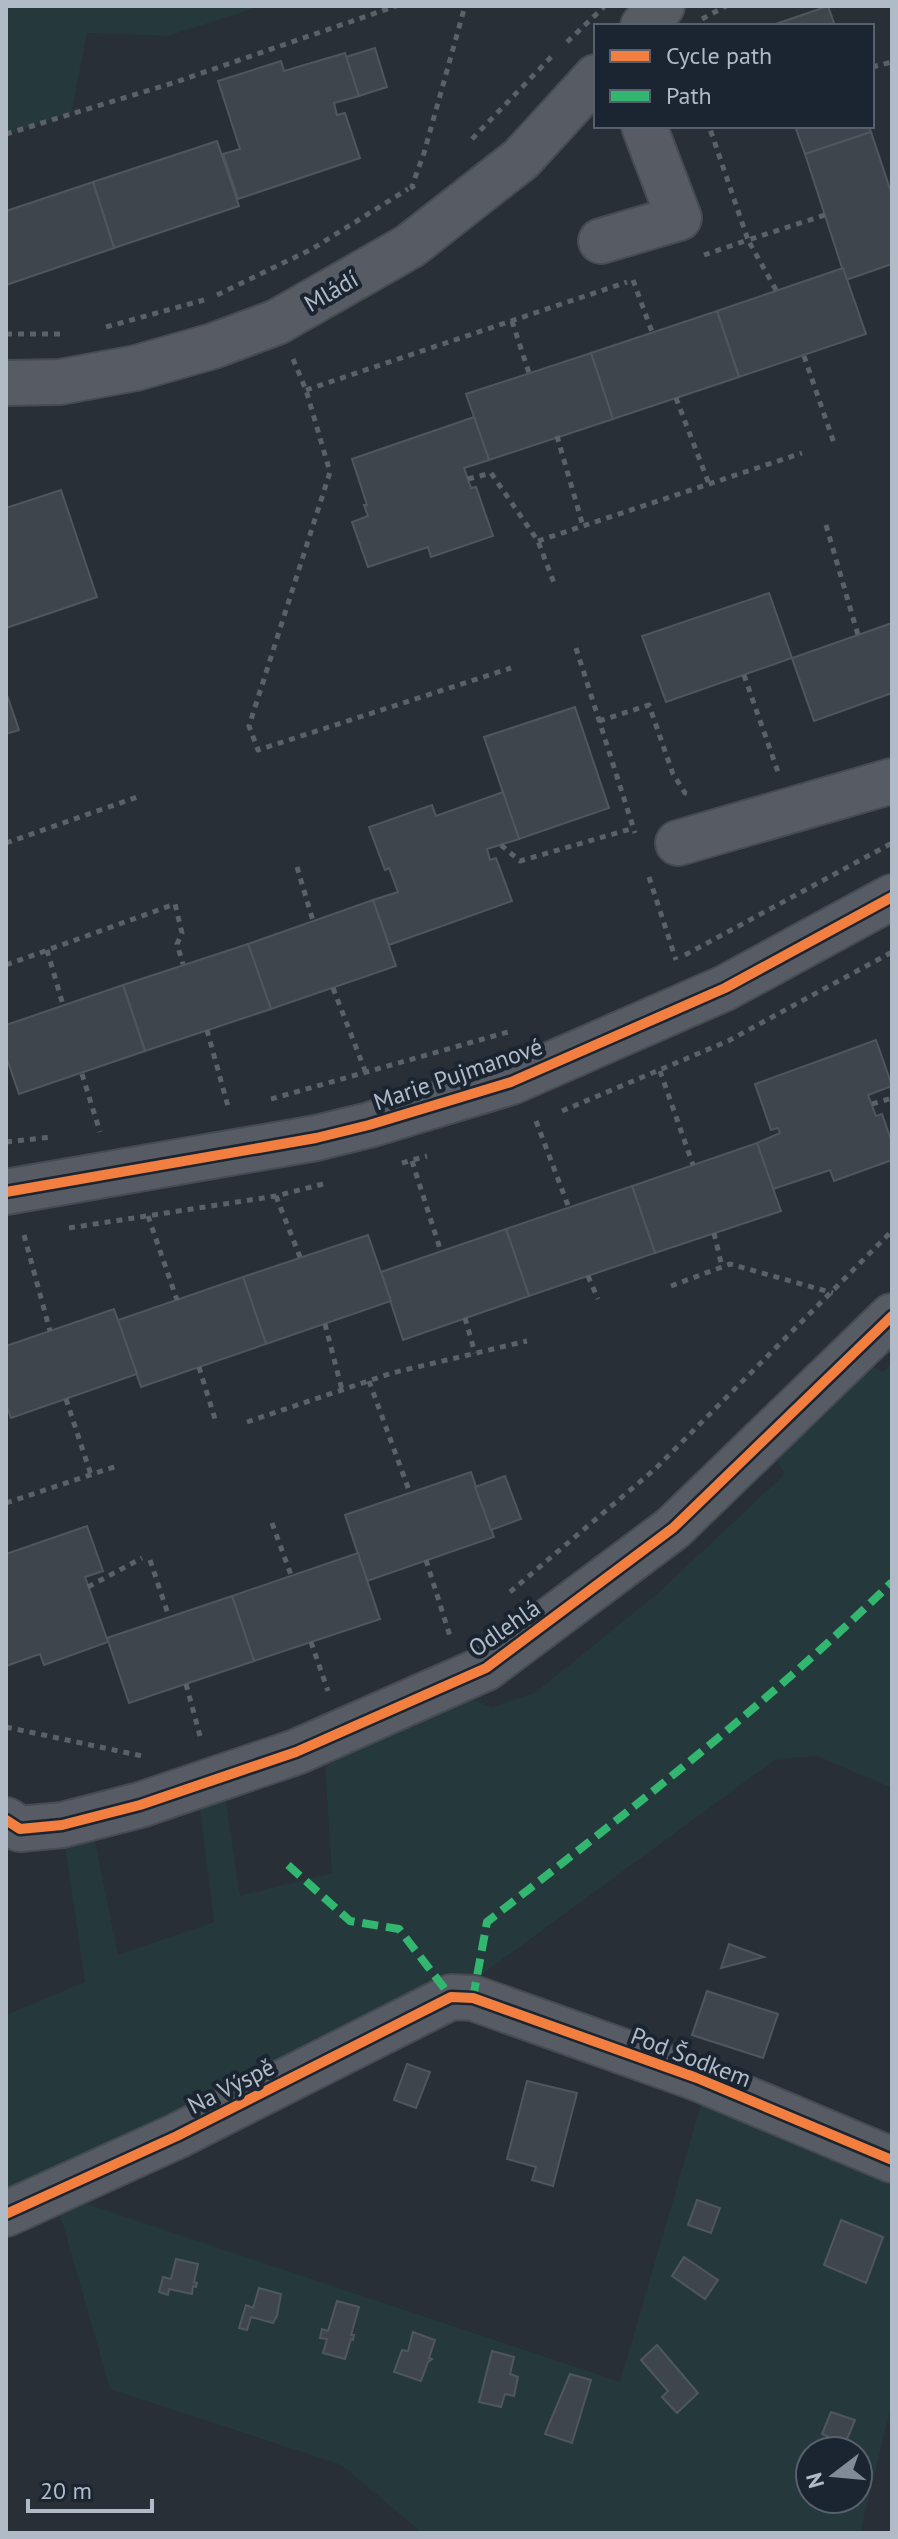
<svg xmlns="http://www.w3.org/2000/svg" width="898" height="2539" font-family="'PT Sans',sans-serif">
<rect width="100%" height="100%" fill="#282f36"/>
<g fill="#25393c" fill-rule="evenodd">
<polygon points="6,6 261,6 168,36 87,33 71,113 6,135"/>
<path d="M 855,1361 L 884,1372 L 892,1363 L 892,1788 L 817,1756 L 776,1759 L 451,1997 L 55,2193 L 620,2382 L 702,2101 L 892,2156 L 892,2403 L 860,2533 L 422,2533 L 342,2465 L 110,2389 L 54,2193 L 6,2214 L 6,2015 L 85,1982 L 62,1825 L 90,1818 L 118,1955 L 214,1922 L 197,1785 L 222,1777 L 240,1896 L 332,1873 L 325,1766 L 465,1696 L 491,1707 L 535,1693 L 657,1594 L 785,1474 L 770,1451 ZM 810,2451 L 858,2451 L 858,2499 L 810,2499 Z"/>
</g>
<g fill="#3f454c" stroke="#50565e" stroke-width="2">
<polygon points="828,6 835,26 770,26"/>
<polygon points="375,48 387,87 359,96 346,57"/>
<polygon points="345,53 359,96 334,103 337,115 345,113 360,158 238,199 223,154 240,149 218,81 281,61 284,71"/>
<polygon points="795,126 869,126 871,132 805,154"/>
<polygon points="871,132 892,195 892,264 846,280 805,154"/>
<polygon points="217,141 239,206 114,248 93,182"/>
<polygon points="93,182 114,248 6,285 6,211"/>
<polygon points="843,268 866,334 739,377 717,311"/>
<polygon points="717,311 739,377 613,419 591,353"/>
<polygon points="591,353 613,419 489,460 466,394"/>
<polygon points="474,417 489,460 464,468 471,488 476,487 493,536 431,557 428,547 368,567 352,522 368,516 364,505 367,505 352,459"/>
<polygon points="61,490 97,597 6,628 6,508"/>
<polygon points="769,593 792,658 666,702 642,636"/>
<polygon points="892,623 892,693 814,721 792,658"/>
<polygon points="6,692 19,730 6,734"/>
<polygon points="575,707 609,808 519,839 484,737"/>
<polygon points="503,792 519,839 487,849 490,860 496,858 512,901 389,945 373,900 398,892 389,868 385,870 369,827 432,805 436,816"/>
<polygon points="373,900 396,966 271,1009 248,944"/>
<polygon points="248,944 271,1009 145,1051 123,985"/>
<polygon points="123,985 145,1051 19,1094 6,1056 6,1025"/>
<polygon points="876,1040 892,1086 868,1095 876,1116 882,1114 892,1143 892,1160 834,1181 830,1170 773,1189 757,1143 780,1133 778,1128 771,1130 755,1084"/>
<polygon points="757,1143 781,1211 655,1253 632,1186"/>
<polygon points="632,1186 655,1253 529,1296 506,1229"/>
<polygon points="506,1229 529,1296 403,1340 381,1272"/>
<polygon points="368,1235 391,1301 266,1344 243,1277"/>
<polygon points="243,1277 266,1344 141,1387 118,1320"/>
<polygon points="114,1309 137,1374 11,1418 6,1404 6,1346"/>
<polygon points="471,1472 494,1537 367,1581 345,1515"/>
<polygon points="505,1476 521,1519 491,1530 475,1487"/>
<polygon points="87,1526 103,1571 85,1577 108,1642 44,1665 40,1654 6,1666 6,1554"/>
<polygon points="358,1553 380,1619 254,1661 232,1596"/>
<polygon points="232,1596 254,1661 129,1703 107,1638"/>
<polygon points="729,1944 764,1957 721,1968"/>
<polygon points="707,1991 778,2014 763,2058 692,2035"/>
<polygon points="407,2064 430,2072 416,2108 394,2100"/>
<polygon points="527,2081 577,2093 553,2186 532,2180 536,2167 507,2159"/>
<polygon points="697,2200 720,2208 711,2233 688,2225"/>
<polygon points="841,2220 883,2237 866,2283 824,2265"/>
<polygon points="684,2257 718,2280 705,2299 672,2276"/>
<polygon points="176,2259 198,2264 194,2282 197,2283 196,2287 193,2286 192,2294 169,2289 168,2295 159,2292 163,2277 171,2279"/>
<polygon points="259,2288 281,2294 277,2316 273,2323 251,2317 247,2330 239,2328 246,2305 253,2308"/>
<polygon points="337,2301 359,2307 351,2335 354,2335 353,2340 351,2339 345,2359 323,2353 327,2339 320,2338 322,2329 328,2331"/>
<polygon points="413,2332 435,2340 429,2358 432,2359 428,2362 421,2381 394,2372 402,2350 408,2351"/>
<polygon points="657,2345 698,2393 677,2413 662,2397 668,2391 641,2360"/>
<polygon points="492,2351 514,2357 510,2374 518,2377 514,2396 505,2394 501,2407 479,2402"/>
<polygon points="570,2374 591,2380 572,2443 545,2434"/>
<polygon points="831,2412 855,2420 845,2444 822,2434"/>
</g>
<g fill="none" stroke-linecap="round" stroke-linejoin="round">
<g stroke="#464b51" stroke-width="48">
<g id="minor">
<polyline points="643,26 662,6"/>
<polyline points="601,241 679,218 644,126"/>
<polyline points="6,383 60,382 136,368 213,346 277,322 410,246 521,159 596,77"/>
<polyline points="678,843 892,781"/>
<polyline points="6,1192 316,1138 369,1125 511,1082 725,988 892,897"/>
<polyline points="6,1820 20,1829 62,1825 140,1805 296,1752 486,1668 673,1528 892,1316"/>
<polyline points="6,2214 177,2136 451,1997 473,1998 697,2078 892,2160"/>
</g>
</g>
<g stroke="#5b6167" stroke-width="5" stroke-dasharray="6 6" stroke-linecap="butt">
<polyline points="702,19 726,6"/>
<polyline points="567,42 604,7"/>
<polyline points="872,67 892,62"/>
<polyline points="6,134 173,83 396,6"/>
<polyline points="472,139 554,54"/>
<polyline points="414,189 412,186 424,153 465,6"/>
<polyline points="704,255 748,240 709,126"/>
<polyline points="633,280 652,332"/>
<polyline points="776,290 748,240 825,215"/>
<polyline points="217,295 312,249 408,189"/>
<polyline points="512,321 529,373"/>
<polyline points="106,327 204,300"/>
<polyline points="6,334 65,334"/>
<polyline points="804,356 834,443"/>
<polyline points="293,359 306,390 330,472 249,726 258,750 511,668"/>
<polyline points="306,390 627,282"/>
<polyline points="676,398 709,484"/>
<polyline points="557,436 583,526"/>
<polyline points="468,479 491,473 538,541 554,583"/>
<polyline points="826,525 858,635"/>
<polyline points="538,541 802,453"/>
<polyline points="576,648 635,833"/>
<polyline points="744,675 778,772"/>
<polyline points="599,721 649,705 673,774 685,793 688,794"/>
<polyline points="6,843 140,796"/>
<polyline points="501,845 520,861 634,828"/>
<polyline points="297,867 313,921"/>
<polyline points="649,877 676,960"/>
<polyline points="47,950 63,1005"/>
<polyline points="685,955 892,843"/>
<polyline points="6,965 175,904 182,933 177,944 183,964"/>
<polyline points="333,988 366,1073"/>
<polyline points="207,1030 229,1110"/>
<polyline points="660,1071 693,1165"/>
<polyline points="82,1074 100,1132"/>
<polyline points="271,1099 508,1032"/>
<polyline points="872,1104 892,1098"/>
<polyline points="562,1111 728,1041 892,952"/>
<polyline points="536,1121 569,1208"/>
<polyline points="6,1142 52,1137"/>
<polyline points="412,1161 441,1252"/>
<polyline points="402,1163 427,1156"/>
<polyline points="276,1196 300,1257"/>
<polyline points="148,1216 177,1300"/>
<polyline points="69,1228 276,1196 323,1184"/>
<polyline points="714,1233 722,1267"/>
<polyline points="24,1235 50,1331"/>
<polyline points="588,1276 598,1299"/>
<polyline points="671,1286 730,1264 833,1293"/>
<polyline points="465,1318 475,1353"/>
<polyline points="325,1324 342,1390"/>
<polyline points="199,1367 215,1419"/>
<polyline points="369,1381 410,1493"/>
<polyline points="66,1399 91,1475"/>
<polyline points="247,1422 392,1373 527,1341"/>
<polyline points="6,1503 117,1466"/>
<polyline points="272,1523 291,1575"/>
<polyline points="150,1560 169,1617"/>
<polyline points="426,1560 450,1636"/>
<polyline points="88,1587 142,1558"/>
<polyline points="510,1592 655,1469 892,1231"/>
<polyline points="311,1642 328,1691"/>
<polyline points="186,1684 200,1736"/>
<polyline points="6,1727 142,1756"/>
</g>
<use href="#minor" stroke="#575c64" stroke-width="44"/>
<g stroke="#33b770" stroke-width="8" stroke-dasharray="16 8" stroke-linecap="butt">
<polyline points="288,1865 350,1921 399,1929 451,1997"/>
<path d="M 473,1998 L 487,1922 C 626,1813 767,1705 892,1582"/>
</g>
<g stroke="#1b2531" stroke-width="15">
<g id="cycleway">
<polyline points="6,1192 316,1138 369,1125 511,1082 725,988 892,897"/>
<polyline points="6,1820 20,1829 62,1825 140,1805 296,1752 486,1668 673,1528 892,1316"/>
<polyline points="6,2214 177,2136 451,1997 473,1998 697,2078 892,2160"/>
</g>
</g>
<use href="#cycleway" stroke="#f27e40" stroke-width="10"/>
</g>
<g text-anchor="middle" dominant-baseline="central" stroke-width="8" stroke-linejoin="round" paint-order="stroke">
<g font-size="24" fill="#b1bbc8" stroke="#1b2531">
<text transform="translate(331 291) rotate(-30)">Mládí</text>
<text transform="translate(458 1074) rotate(-19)">Marie Pujmanové</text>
<text transform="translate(504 1628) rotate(-35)">Odlehlá</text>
<text transform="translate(691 2057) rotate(21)">Pod Šodkem</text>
<text transform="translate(231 2086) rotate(-27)">Na Výspě</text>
</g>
</g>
<rect width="898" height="2539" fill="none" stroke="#b1bbc8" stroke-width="16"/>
<rect x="594" y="24" width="280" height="104" fill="#1b2531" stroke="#57616d" stroke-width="2"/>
<rect x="610" y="50" width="40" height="12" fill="#f27e40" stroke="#57616d" stroke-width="2"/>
<text x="666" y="64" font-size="24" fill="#b1bbc8">Cycle path</text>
<rect x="610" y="90" width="40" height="12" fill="#33b770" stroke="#57616d" stroke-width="2"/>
<text x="666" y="104" font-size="24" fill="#b1bbc8">Path</text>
<g transform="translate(834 2475) rotate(254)"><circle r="38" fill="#1b2531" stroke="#57616d" stroke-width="2"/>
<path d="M0-6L14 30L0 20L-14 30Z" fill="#818a95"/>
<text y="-12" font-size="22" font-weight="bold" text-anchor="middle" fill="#b1bbc8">N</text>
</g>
<path d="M28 2499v12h124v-12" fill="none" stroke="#b1bbc8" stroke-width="4"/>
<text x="40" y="2499" font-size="24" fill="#b1bbc8" stroke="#1b2531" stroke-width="6" paint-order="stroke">20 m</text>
</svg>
